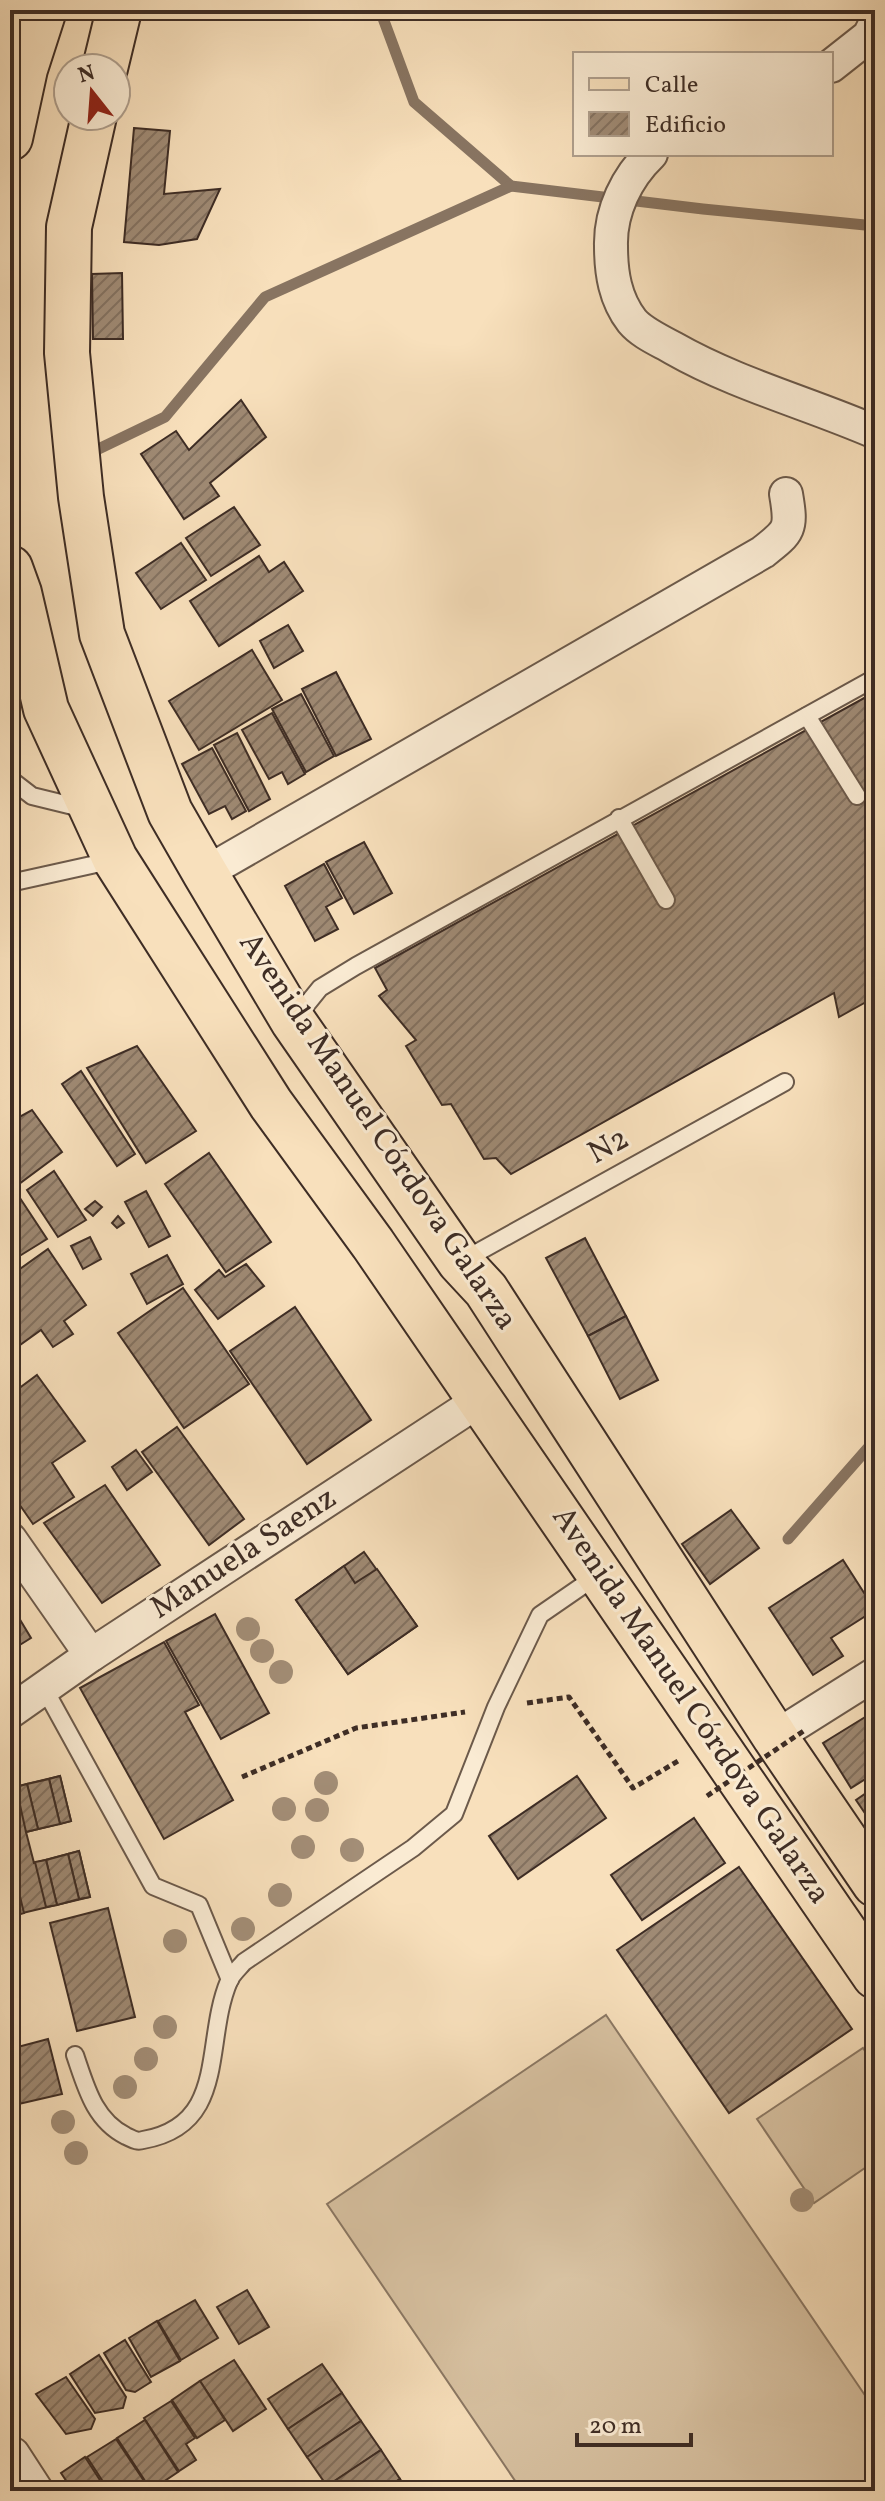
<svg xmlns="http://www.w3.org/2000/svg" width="885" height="2501" font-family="Vollkorn,serif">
<defs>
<pattern id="building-hatch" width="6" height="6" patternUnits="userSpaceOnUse" patternTransform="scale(2)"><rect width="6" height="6" fill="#9f8a74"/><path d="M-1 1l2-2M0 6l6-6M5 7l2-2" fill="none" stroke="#83715f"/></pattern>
</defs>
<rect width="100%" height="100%" fill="#f8e0bc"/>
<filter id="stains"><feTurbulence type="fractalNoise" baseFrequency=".0025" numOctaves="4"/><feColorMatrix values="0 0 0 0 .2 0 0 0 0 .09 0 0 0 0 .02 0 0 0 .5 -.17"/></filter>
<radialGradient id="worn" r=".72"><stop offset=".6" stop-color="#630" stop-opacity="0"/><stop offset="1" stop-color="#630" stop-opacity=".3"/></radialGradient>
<g fill="#d8c2a2" stroke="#8b7864" stroke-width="2">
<polygon points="606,2015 875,2410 875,2491 522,2491 327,2204"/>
<polygon points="863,2048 875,2066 875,2161 814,2203 757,2119"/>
</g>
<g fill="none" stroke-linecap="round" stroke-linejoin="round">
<g stroke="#887461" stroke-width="11">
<polyline points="380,10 414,102 511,186 703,209 875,226"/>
<polyline points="86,455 165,417 265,297 511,186"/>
<polyline points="788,1539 875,1440"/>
</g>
</g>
<g fill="url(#building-hatch)" stroke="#3e2d25" stroke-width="2">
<polygon points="134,128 170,131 164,194 220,189 197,239 159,245 124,242"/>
<polygon points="122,273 123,339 93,339 92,274"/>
<polygon points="241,400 266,437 210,483 219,496 184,519 141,454 176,431 189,450"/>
<polygon points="234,507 260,545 211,576 186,538"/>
<polygon points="181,543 206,580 161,609 136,573"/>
<polygon points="259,556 269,572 284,562 303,591 219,646 190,601"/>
<polygon points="288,625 303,651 274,668 260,641"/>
<polygon points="252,650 282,700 199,750 169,701"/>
<polygon points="336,672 371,739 336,756 302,689"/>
<polygon points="875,692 875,997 839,1017 834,993 511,1174 496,1158 484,1159 451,1104 442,1105 406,1046 416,1040 379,996 387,990 375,968"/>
<polygon points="301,694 334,756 306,772 272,709"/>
<polygon points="272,713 305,774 288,784 282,772 269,779 242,730"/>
<polygon points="237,733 270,799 249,811 214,745"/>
<polygon points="212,748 246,811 232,819 225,806 209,814 182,764"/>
<polygon points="364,842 392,893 354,914 326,862"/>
<polygon points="324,864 342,898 326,907 338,929 315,941 285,886"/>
<polygon points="137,1046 196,1131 146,1163 87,1068"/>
<polygon points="81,1071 135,1154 117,1166 62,1084"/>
<polygon points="32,1110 62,1152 19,1184 10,1170 10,1122"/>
<polygon points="209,1153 271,1242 226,1272 165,1184"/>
<polygon points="54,1171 86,1220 58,1237 27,1190"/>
<polygon points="10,1183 47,1239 13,1260 10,1256"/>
<polygon points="146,1191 170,1236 149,1247 125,1202"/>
<polygon points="95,1201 102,1207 93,1216 85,1209"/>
<polygon points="118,1216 124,1223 117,1228 112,1223"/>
<polygon points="90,1237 101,1259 83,1269 71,1246"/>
<polygon points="585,1238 626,1316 588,1336 546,1258"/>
<polygon points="48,1249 86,1305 64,1321 73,1334 53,1347 41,1330 13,1350 10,1345 10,1276"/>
<polygon points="167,1255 183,1284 147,1304 131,1274"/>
<polygon points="246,1264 264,1286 218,1319 195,1290 219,1270 225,1277"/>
<polygon points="183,1288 249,1384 184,1428 118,1333"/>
<polygon points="295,1307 371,1420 307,1464 230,1351"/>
<polygon points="626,1316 658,1380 620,1399 588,1336"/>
<polygon points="37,1375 85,1441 52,1463 74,1497 33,1524 10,1491 10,1395"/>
<polygon points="177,1427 244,1519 209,1545 142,1452"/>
<polygon points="136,1450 152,1472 127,1490 112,1467"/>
<polygon points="105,1485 160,1565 102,1603 44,1523"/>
<polygon points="731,1510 759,1548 710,1584 682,1544"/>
<polygon points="364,1552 417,1626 348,1674 296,1600"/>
<polygon points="843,1560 875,1610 831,1638 843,1656 813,1675 769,1608"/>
<polygon points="344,1566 355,1583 377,1569 417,1626 348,1674 296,1600"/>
<polygon points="10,1603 31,1638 10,1651"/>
<polygon points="215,1614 269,1713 221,1739 166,1641"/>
<polygon points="164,1642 199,1705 185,1712 233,1800 164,1839 80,1688"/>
<polygon points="875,1711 875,1773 851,1788 823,1743"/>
<polygon points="60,1776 71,1821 26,1832 34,1863 79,1851 90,1897 10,1916 10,1868 14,1868 10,1853 10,1788"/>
<polygon points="60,1776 71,1821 60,1824 49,1779"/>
<polygon points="577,1776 606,1818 518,1879 489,1836"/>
<polygon points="49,1779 60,1824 38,1829 27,1784"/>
<polygon points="27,1784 38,1829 26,1832 16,1787"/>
<polygon points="875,1787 875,1828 856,1800"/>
<polygon points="694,1818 725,1863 642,1920 611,1875"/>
<polygon points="79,1851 90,1897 79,1899 68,1854"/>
<polygon points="68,1854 79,1899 57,1905 46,1860"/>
<polygon points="46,1860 57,1905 46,1907 35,1862"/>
<polygon points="739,1867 852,2029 729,2113 617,1950"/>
<polygon points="10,1868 13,1868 24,1913 13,1916 10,1903"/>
<polygon points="108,1908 135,2017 77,2031 50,1923"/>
<polygon points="48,2039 62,2094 10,2106 10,2049"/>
<polygon points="247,2290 269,2327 239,2344 217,2307"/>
<polygon points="195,2300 218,2338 181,2360 158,2321"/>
<polygon points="157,2321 180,2361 151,2377 129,2338"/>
<polygon points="125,2340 151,2382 135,2392 126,2390 104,2353"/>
<polygon points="99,2355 126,2397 123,2408 95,2413 70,2374"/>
<polygon points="234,2360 266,2409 233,2431 200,2381"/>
<polygon points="322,2364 342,2393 288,2429 268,2399"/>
<polygon points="66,2377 95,2419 91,2429 66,2434 36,2394"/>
<polygon points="200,2381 225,2420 197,2438 172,2400"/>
<polygon points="342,2393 361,2421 307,2457 288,2429"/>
<polygon points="171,2401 195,2438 186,2444 196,2460 179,2471 144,2418"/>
<polygon points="145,2420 178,2472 151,2490 117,2438"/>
<polygon points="361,2421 381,2450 327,2486 307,2457"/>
<polygon points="116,2439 150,2490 148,2491 109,2491 87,2457"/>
<polygon points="381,2450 400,2479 382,2491 330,2491 327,2486"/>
<polygon points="85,2457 107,2491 73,2491 61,2473"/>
<polygon points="400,2479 408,2491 382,2491"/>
</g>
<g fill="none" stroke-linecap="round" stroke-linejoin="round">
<g stroke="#6c5a4b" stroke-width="20">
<g id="lane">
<polyline points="807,716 857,796"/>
<polyline points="10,779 32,796 85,809"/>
<polyline points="619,818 666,900"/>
<polyline points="10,883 114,860"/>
<polyline points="294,1020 320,988 356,966 875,678"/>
<polyline points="462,1261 785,1082"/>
<polyline points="44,1688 153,1886 199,1905 230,1980"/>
<path d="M 75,2055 C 86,2087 94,2120 126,2136 C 133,2139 136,2142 143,2140 C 229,2125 203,2042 229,1981 C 232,1974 239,1968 244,1962 L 413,1848 L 454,1814 L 496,1707 L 540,1615 L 598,1575"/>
</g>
</g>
<g stroke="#6c5a4b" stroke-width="36">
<g id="street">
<polyline points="831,66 869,36 875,24"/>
<path d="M 651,154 C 627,177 610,211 611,246 C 611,273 615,299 632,321 C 642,333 659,340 673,348 C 736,384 808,403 875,432"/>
<path d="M 205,873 L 763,552 C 790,531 792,529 786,494"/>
<polyline points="10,1539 91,1655"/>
<polyline points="10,1712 91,1655 480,1400"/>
<polyline points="775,1737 875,1674"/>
<polyline points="13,2454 37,2491"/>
</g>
</g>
<g stroke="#3e2d25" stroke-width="48">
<g id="primary">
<polyline points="105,68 119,10"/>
<polyline points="94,116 69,227 67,353 81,497 102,634 170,812 205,873 293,1021 460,1262 486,1290 775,1737 875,1884"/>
<polyline points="10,138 25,69 44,10"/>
<polyline points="10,568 19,593 46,709 115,859 271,1104 373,1244 875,1976"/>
</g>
</g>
<g stroke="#3e2d25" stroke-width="5" stroke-dasharray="6 4" stroke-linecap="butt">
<polyline points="527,1703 569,1697 633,1788 678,1761"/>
<polyline points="242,1777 356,1728 465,1712"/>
</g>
<use href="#lane" stroke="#faebd3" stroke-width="16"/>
<use href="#street" stroke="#faebd3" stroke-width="32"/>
<use href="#primary" stroke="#f8e0bc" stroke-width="44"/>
<polyline stroke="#3e2d25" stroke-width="5" stroke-dasharray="6 4" stroke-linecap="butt" points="707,1796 805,1730"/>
</g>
<g fill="#a38e77">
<circle cx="248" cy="1629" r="12"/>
<circle cx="262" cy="1651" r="12"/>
<circle cx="281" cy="1672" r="12"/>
<circle cx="326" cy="1783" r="12"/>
<circle cx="284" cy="1809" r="12"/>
<circle cx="317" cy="1810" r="12"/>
<circle cx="303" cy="1847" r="12"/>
<circle cx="352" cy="1850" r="12"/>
<circle cx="280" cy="1895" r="12"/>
<circle cx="243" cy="1929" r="12"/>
<circle cx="175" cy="1941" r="12"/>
<circle cx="165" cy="2027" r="12"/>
<circle cx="146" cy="2059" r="12"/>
<circle cx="125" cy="2087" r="12"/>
<circle cx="63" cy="2122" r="12"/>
<circle cx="76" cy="2153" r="12"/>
<circle cx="802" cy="2200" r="12"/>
</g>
<g text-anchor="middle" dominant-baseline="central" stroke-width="6" stroke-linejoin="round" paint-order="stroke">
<g font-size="32" fill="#3e2d25" stroke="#faebd3">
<text transform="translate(377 1132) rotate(56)">Avenida Manuel Córdova Galarza</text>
<text transform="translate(609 1147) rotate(-29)">N2</text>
<text transform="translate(244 1554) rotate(-33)">Manuela Saenz</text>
<text transform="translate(690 1706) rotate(56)">Avenida Manuel Córdova Galarza</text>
</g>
</g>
<rect width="885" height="2501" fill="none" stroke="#f8e0bc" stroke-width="40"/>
<rect x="12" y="12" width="861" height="2477" fill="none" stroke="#3e2d25" stroke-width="4"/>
<rect x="20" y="20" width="845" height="2461" fill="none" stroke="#3e2d25" stroke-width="2"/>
<rect x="573" y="52" width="260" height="104" fill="#faebd3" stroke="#af9f8d" stroke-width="2"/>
<rect x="589" y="78" width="40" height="12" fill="#f8e0bc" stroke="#af9f8d" stroke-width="2"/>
<text x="645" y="92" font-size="24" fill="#3e2d25">Calle</text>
<rect x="589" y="112" width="40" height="24" fill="url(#building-hatch)" stroke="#af9f8d" stroke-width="2"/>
<text x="645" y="132" font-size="24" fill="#3e2d25">Edificio</text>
<g transform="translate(92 92) rotate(343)"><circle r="38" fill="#faebd3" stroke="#af9f8d" stroke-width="2"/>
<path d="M0-6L14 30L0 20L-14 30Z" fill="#8f2418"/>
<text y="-12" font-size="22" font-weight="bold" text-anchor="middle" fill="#3e2d25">N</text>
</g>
<path d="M577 2433v12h114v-12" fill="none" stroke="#3e2d25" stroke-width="4"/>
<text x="589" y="2433" font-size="24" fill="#3e2d25" stroke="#faebd3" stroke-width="6" paint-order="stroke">20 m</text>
<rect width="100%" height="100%" filter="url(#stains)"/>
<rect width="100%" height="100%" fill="url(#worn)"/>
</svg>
